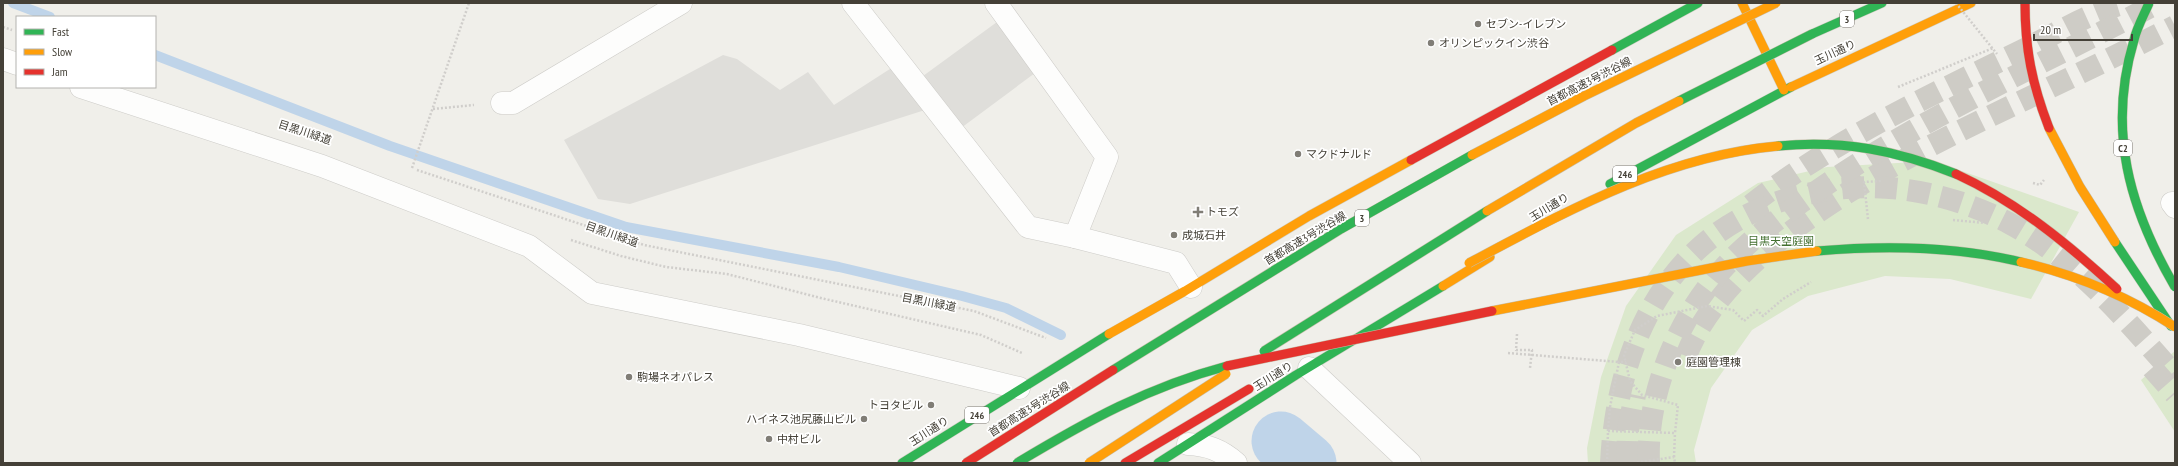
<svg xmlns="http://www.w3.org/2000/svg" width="2178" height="466" font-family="'PT Sans Narrow','Noto Sans JP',sans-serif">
<rect width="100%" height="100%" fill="#f0efea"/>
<g fill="#dbe8cc">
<polygon points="1933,161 2079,212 2031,299 1950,279 1885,276 1808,296 1752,330 1711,388 1694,450 1696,463 1588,463 1587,448 1601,377 1626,306 1676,235 1758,183 1827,167"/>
<polygon points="2175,351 2175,432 2141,380"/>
</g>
<g fill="#dfdeda">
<polygon points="997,22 1035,73 961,128 923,76"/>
<polygon points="723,55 737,59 780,90 808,72 834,105 893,67 925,110 630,204 598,199 564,140"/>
</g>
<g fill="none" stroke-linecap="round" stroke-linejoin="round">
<g stroke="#bfd4e9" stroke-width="10">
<polyline points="13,3 50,17"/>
<polyline points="155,55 390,146 626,227 839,267 962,296 1006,308 1061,335"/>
</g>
<polyline stroke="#bfd4e9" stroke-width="59" points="1281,441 1307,463"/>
<g stroke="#ceccc6" stroke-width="22" stroke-dasharray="22 11" stroke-linecap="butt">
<path d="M 1751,205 C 1831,142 1930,95 2021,51 C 2055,34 2089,13 2126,3"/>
<path d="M 1686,356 C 1734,232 1932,144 2045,90 C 2089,69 2132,48 2175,26"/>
<polyline points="2152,368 2175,394"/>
<path d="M 1611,463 C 1618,325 1683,211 1829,190 C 1891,181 1952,194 2007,222 C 2075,258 2125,319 2175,375"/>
<polyline points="1627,463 1628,430 1635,395"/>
<path d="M 1649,463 C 1646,396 1676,322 1720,272 C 1747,241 1783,215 1817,191 C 1924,116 2043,64 2158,3"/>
</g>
<g stroke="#cdccc8" stroke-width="23">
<g id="street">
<polyline points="853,3 1028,227 1075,237 1107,157 996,3"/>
<polyline points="3,59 17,64"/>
<polyline points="81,87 322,166 529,246 592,293 799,335 1019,388"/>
<polyline points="502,103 513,103 681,3"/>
<polyline points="2172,203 2175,207"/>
<polyline points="1075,237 1176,263 1191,287"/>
<polyline points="1309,368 1410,463"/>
<path d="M 1188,444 C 1208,445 1221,450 1236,463"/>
</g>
</g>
<g stroke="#ceccc1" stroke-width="10">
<g id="fast">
<polyline points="1812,34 1882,3"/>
<polyline points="1612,50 1698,3"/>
<polyline points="1610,184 1791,87"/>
<polyline points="2115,242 2171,326"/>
<polyline points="902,463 1109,334"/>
<polyline points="1158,463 1296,375 1443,286"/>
</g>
</g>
<g stroke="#ceccc1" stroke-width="10">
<g id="slow">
<polyline points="1742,3 1784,90"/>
<polyline points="1791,87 1971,3"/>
<polyline points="1443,286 1490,257"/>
<polyline points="1109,334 1185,291 1309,216 1411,160"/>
</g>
</g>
<g stroke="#ceccc1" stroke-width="10">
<g id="jam">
<polyline points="1411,160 1612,50"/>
<polyline points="1125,463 1249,389"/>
</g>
</g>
<g stroke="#d0cecb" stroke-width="2.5" stroke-dasharray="2 2" stroke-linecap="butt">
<polyline points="3,27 12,30"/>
<polyline points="1898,87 1993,48"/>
<polyline points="433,109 474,105"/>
<polyline points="412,168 469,3"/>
<polyline points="417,170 644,245 974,311 1046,338"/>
<polyline points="2033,183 2040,185 2044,180"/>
<polyline points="1868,219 1864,182 1882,181"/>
<polyline points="1953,220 1985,223"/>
<polyline points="571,240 621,256 666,267 727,274 825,299 981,335 1022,353"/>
<polyline points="1517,334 1516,350 1532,350 1530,368"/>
<polyline points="1508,353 1619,362"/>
<polyline points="1608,431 1610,407 1619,362 1626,362"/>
<polyline points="1674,457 1675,433"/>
<polyline points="1607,463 1608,431 1675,433 1678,405 1642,395 1630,381 1624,355 1635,330 1657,316 1707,306 1733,310 1744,321 1757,310 1763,316 1783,299 1811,282"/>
<polyline points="1633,463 1674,457 1675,463"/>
</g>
<use href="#street" stroke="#fdfdfc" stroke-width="22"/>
<use href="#fast" stroke="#30b455" stroke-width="9"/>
<use href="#slow" stroke="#ff9f0a" stroke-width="9"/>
<use href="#jam" stroke="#e5322d" stroke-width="9"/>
<g stroke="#c5bda9" stroke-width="10" stroke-linecap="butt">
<g id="fast-bridge">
<path d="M 2149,3 C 2144,15 2137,27 2134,40 C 2107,130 2129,208 2175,287"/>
<polyline points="1679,101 1812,34"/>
<path d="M 1778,146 C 1843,140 1896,150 1956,174"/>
<path d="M 1817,251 C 1885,245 1955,246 2021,262"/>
<polyline points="1264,351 1487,211"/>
<polyline points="1113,370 1341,229 1472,155"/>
<path d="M 1017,463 C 1087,421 1148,387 1227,366"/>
</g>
</g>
<g stroke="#c5bda9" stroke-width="10" stroke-linecap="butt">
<g id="slow-bridge">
<polyline points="2049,128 2080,187 2115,242"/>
<polyline points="1472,155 1584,96 1776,3"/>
<polyline points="1487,211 1636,123 1679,101"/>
<path d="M 2021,262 C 2077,275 2127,296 2175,327"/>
<path d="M 1469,263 C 1567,211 1665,156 1778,146"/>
<polyline points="1492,311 1747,261 1817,251"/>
<polyline points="1089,463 1226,374"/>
</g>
</g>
<g stroke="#c5bda9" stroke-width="10" stroke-linecap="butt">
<g id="jam-bridge">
<path d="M 2025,3 C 2025,49 2032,84 2049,128"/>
<path d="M 1956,174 C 2017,202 2068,244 2117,289"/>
<polyline points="1227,366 1492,311"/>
<polyline points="966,463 1113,370"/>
</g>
</g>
<polyline stroke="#d0cecb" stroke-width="2.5" stroke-dasharray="2 2" stroke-linecap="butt" points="1956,3 1997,54"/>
<use href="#fast-bridge" stroke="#30b455" stroke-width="9"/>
<use href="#slow-bridge" stroke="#ff9f0a" stroke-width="9"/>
<use href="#jam-bridge" stroke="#e5322d" stroke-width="9"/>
</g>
<g fill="#807d76" stroke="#fff" stroke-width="1.5">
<circle cx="1478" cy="24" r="4"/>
<circle cx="1431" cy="43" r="4"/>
<circle cx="1298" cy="154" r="4"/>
<path d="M1196 206h4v4h4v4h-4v4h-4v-4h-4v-4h4z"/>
<circle cx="1174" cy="235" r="4"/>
<circle cx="1678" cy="362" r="4"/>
<circle cx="629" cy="377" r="4"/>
<circle cx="931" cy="405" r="4"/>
<circle cx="864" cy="419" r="4"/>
<circle cx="769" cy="439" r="4"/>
</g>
<g text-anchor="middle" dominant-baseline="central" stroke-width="3.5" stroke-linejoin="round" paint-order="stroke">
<g fill="#fff" stroke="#7c7973" stroke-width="1">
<rect x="1840" y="11" width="14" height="16" rx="3"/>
<rect x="2114" y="140" width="18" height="16" rx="3"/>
<rect x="1613" y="166" width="24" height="16" rx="3"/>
<rect x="1355" y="210" width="14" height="16" rx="3"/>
<rect x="965" y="407" width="24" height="16" rx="3"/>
</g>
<g font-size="10" font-weight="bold" fill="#444037">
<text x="1847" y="19">3</text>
<text x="2123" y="148">C2</text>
<text x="1625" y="174">246</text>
<text x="1362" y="218">3</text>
<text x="977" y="415">246</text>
</g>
<g font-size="11" fill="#444037" stroke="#fff" text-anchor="start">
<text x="1486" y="24">セブン-イレブン</text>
<text x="1439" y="43">オリンピックイン渋谷</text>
<text x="1306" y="154">マクドナルド</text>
<text x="1206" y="212">トモズ</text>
<text x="1182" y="235">成城石井</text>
<text x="1686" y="362">庭園管理棟</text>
<text x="637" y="377">駒場ネオパレス</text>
<text x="923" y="405" text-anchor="end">トヨタビル</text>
<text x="856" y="419" text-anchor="end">ハイネス池尻藤山ビル</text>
<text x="777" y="439">中村ビル</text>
</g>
<g font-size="11" fill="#444037" stroke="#fff">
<text transform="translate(1835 52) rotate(-25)">玉川通り</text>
<text transform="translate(1589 81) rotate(-27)">首都高速3号渋谷線</text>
<text transform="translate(305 132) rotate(18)">目黒川緑道</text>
<text transform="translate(1549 207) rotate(-31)">玉川通り</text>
<text transform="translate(612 234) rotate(19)">目黒川緑道</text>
<text transform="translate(1305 238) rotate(-31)">首都高速3号渋谷線</text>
<text transform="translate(929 302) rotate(11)">目黒川緑道</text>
<text transform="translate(1273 376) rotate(-32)">玉川通り</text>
<text transform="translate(1029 409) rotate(-32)">首都高速3号渋谷線</text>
<text transform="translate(929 431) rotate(-33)">玉川通り</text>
</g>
<g font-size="11" fill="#437030" stroke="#fff">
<text x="1781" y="241">目黒天空庭園</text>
</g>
</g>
<rect width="2178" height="466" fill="none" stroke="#444037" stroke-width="8"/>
<rect x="16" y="16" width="140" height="72" fill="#ffffff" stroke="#b4b3af"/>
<rect x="24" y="29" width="20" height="6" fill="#30b455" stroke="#b4b3af"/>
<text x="52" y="36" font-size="12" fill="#444037">Fast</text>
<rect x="24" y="49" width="20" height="6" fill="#ff9f0a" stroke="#b4b3af"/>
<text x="52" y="56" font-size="12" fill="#444037">Slow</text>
<rect x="24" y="69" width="20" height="6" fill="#e5322d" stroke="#b4b3af"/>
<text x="52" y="76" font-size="12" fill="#444037">Jam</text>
<path d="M2034 34v6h98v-6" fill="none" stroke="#444037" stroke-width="2"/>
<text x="2040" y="34" font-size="12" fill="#444037" stroke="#ffffff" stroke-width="3" paint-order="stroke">20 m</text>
</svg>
